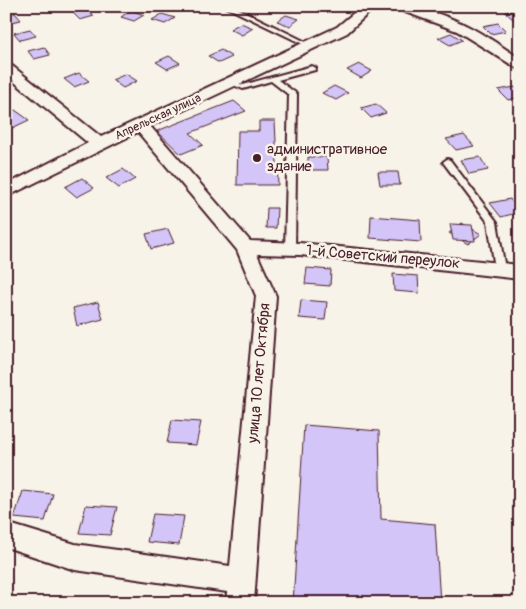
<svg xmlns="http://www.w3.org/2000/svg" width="526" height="609" font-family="Pangolin,sans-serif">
<rect width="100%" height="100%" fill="#f7f3e8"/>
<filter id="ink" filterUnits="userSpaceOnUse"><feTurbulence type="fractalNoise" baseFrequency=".02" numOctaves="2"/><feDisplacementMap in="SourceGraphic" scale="10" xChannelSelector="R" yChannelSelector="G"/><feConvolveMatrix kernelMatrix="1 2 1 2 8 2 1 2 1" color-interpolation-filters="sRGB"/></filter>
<g filter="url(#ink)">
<g fill="#d3c5f7" stroke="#4a1f2b">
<polygon points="88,9 94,16 80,20 73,13"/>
<polygon points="131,10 144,15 134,21 121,17"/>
<polygon points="520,10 520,18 514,20 505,12"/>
<polygon points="15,13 21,20 6,23 6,15"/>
<polygon points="162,14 175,18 165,24 152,20"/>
<polygon points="286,15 299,19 290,26 277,21"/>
<polygon points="241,23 253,28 242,35 230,29"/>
<polygon points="498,23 506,31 491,34 483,26"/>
<polygon points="30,29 36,36 20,40 14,33"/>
<polygon points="451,33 462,40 450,45 438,38"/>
<polygon points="44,47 50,55 34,59 28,51"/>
<polygon points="221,50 232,57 219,63 208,56"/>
<polygon points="169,56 180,63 167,69 156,62"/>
<polygon points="359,64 372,71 361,78 347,70"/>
<polygon points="79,73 89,81 74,87 64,79"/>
<polygon points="126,74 137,81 123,88 112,80"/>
<polygon points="334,86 348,93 336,100 322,93"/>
<polygon points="515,87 520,92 520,97 508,100 498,90"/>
<polygon points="234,101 246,111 190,133 203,145 181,154 157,131"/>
<polygon points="376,104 386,113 371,118 361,108"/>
<polygon points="15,110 29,120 10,129 6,126 6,114"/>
<polygon points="259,121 275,121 278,185 237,185 238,131 259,131"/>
<polygon points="464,135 474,146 456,150 446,139"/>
<polygon points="308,157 327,157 328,170 308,170"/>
<polygon points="480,157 488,170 469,174 461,160"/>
<polygon points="123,169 135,179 119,188 106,178"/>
<polygon points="378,172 398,172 400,185 380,185"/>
<polygon points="82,178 94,188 77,197 65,187"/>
<polygon points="510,199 520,212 501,217 490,203"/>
<polygon points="267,208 277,208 276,228 266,228"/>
<polygon points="371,216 420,220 421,242 370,238"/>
<polygon points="462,223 481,234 468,244 449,233"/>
<polygon points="450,224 472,225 475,241 453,240"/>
<polygon points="168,229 174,243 151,249 146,234"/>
<polygon points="307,268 331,270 330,286 305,284"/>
<polygon points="393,274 418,276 419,293 394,291"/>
<polygon points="301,300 327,302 325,320 299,318"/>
<polygon points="98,302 103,319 77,326 73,308"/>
<polygon points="172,420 201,422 196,445 167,443"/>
<polygon points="304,425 379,431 381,519 435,524 440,603 293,603"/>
<polygon points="23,491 53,494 45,521 14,518"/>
<polygon points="86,505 117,507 110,535 79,533"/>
<polygon points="153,514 184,516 179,545 147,542"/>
</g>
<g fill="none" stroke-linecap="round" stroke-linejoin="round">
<g stroke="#4a1f2b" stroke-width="4">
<g id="lane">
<polygon points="224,6 233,6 314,46 309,47"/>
<polygon points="312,66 316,68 315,70 278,80 297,94 295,249 290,252 285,249 289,95 271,81 243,89 228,83 232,81 243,85"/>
<polygon points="447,159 450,160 497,222 505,269 503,271 497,271 495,269 488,222 443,162"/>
</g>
</g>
<g stroke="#4a1f2b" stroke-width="4">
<g id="street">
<polygon points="362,6 376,6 347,33 150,126 250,241 300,243 520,265 520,279 300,255 257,254 276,296 254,603 226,603 227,592 75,570 6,547 6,523 75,544 230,566 256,296 237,250 138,132 6,197 6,185 88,143 6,75 6,64 11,65 101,137 337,27"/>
<path d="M 389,6 C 440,6 479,30 520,59 L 520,70 L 457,31 Z"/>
</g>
</g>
<use href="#lane" fill="#f7f3e8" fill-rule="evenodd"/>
<use href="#street" fill="#f7f3e8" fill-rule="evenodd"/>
</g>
</g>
<circle fill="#4a1f2b" stroke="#f7f3e8" stroke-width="2" cx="257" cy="158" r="5"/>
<g text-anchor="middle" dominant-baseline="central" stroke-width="5" stroke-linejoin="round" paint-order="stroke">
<g font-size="12" fill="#4a1f2b" stroke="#f7f3e8">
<text transform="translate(158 117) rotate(-25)">Апрельская улица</text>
</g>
<g font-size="15" fill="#4a1f2b" stroke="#f7f3e8" text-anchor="start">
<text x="267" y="149">административное<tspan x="267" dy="17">здание</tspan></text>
</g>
<g font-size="15" fill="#4a1f2b" stroke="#f7f3e8">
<text transform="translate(383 257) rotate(5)">1-й Советский переулок</text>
<text transform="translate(259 373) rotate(-85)">улица 10 лет Октября</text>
</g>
</g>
<rect width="526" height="609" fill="none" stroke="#f7f3e8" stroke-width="25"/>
<rect x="12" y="12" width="501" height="584" fill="none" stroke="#4a1f2b" stroke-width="2" filter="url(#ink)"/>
</svg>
